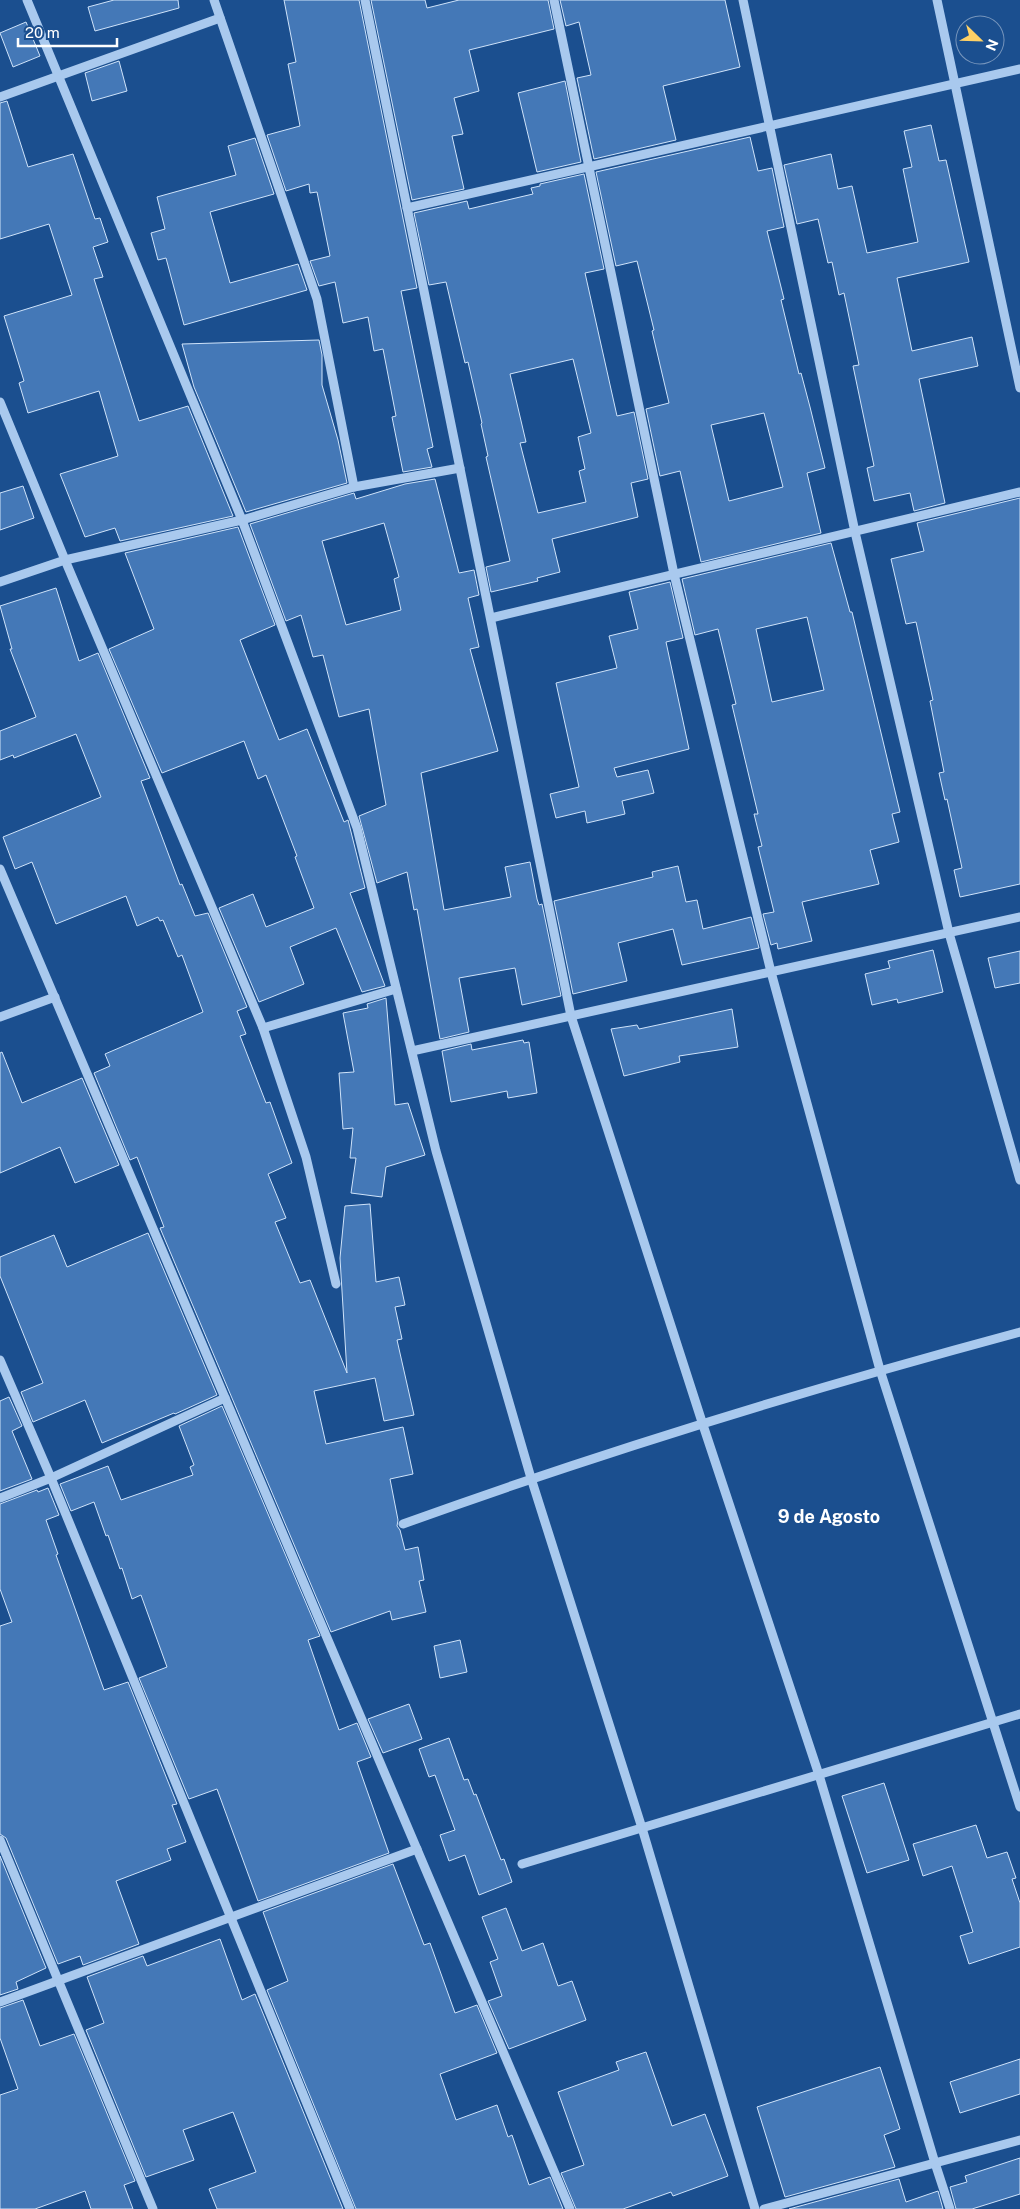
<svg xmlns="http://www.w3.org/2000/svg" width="1020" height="2209" font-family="'Public Sans',sans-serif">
<rect width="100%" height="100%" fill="#1b4f8f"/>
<g fill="#4478b7" stroke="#cfe3fa" fill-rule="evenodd">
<polygon points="114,0 178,0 179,8 95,31 88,7"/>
<polygon points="284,0 359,0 417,288 401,291 433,447 427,449 432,467 403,472 392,417 396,416 383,349 374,351 368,317 343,323 335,282 319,286 310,261 330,256 317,192 310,193 309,184 286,191 267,135 300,126 288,64 296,62"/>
<polygon points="371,0 425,0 427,8 459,0 548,0 554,29 469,50 479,91 454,98 463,134 452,136 464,189 412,200"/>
<polygon points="560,0 725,0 740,67 663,86 676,140 594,159 577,78 591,75 579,22 566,26"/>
<polygon points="26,22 40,56 13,67 0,33"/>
<polygon points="119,61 127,91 92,101 85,73"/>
<polygon points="565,81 581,162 537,172 518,93"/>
<polygon points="7,101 28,167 73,154 95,219 100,218 108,242 93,247 103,277 94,279 139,421 188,406 233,516 120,541 115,528 85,537 60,474 118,456 99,391 28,413 19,383 24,381 4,316 72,295 49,224 0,239 0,103"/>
<polygon points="931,125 939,161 946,160 969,262 897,278 912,351 972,337 978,366 919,379 945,503 914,511 910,493 874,501 867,468 874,466 853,366 859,365 844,293 839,295 832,262 828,263 818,219 797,224 784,165 831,154 838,189 852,186 867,253 918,242 903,169 912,167 904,131"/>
<path d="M 750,137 L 758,171 L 772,168 L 784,227 L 767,231 L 784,299 L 781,300 L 799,374 L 801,373 L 810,407 L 825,468 L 807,473 L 821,533 L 701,562 L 680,471 L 660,476 L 646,409 L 669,403 L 652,331 L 654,330 L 637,261 L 616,266 L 596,172 ZM 764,413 L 783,487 L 729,501 L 711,425 Z"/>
<polygon points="255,138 274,194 210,212 230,283 298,264 307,290 184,325 166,258 158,260 151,233 165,229 157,197 236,175 228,146"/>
<path d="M 584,174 L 604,269 L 585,273 L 617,416 L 634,412 L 648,479 L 631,483 L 638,517 L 552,539 L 560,572 L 537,578 L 538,581 L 491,592 L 486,567 L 510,561 L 486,457 L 488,456 L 481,424 L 482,423 L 468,362 L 465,363 L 446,282 L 429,285 L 414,213 L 467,201 L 469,209 L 533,194 L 531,188 L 540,186 L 540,184 ZM 573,359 L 591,433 L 578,437 L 585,469 L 579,471 L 586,502 L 538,513 L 520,443 L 526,442 L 510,374 Z"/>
<polygon points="319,340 322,355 322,385 338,440 347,483 246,512 194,387 182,344"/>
<path d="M 435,479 L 459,573 L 474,570 L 479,595 L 468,598 L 479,647 L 470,649 L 498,751 L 421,773 L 444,910 L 511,897 L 505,867 L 530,862 L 537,899 L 539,905 L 542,904 L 561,996 L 522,1005 L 515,968 L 459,978 L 469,1032 L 440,1039 L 417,909 L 414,910 L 407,872 L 377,883 L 359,816 L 386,805 L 369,709 L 339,717 L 323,655 L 313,657 L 301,615 L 286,621 L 250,524 L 354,493 L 356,499 L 405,484 ZM 384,523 L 399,577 L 394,579 L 401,610 L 346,625 L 322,541 Z"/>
<polygon points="23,486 34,518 0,530 0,493"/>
<polygon points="1020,498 1020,884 960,897 954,870 962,868 947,799 945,800 939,773 944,772 930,701 933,700 916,622 906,624 891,559 924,551 917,523"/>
<polygon points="238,527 275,625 240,640 279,740 307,729 344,822 348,820 365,888 350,893 385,986 362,992 336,928 290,947 304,984 259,1002 219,908 253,894 266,927 314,908 295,857 297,856 266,775 258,779 244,741 162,773 109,649 154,629 125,553"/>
<path d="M 831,543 L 850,612 L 852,612 L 900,812 L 892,814 L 899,842 L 870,850 L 879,884 L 802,902 L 812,941 L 778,949 L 777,943 L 771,945 L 763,914 L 774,912 L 758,847 L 762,846 L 754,814 L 758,814 L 732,705 L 736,704 L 718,629 L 695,635 L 682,579 ZM 807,617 L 824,690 L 772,702 L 756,629 Z"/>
<polygon points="670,582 683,638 666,642 689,749 614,768 617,777 648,770 654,793 622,801 625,814 587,823 585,811 556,818 550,794 579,787 556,683 617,668 609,636 638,629 629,592"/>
<polygon points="56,588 79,661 98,653 150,778 141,781 180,885 182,884 195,916 208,913 247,1007 237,1011 246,1034 240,1036 266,1103 270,1102 292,1163 268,1174 286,1218 275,1222 300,1283 310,1280 347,1373 340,1258 345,1206 370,1204 376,1282 399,1277 405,1305 395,1307 402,1339 397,1340 414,1415 384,1421 375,1378 314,1391 326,1444 403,1427 413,1474 390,1479 398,1520 397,1526 400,1530 405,1550 418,1547 424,1580 419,1581 426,1612 392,1620 390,1611 331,1632 160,1228 164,1227 137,1157 130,1160 94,1073 110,1066 105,1054 203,1012 182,955 178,957 163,920 160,921 158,917 137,926 126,896 56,924 32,862 15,869 3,837 101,797 76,734 14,758 13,755 0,760 0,731 36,717 10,649 12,649 0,606"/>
<polygon points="678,866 686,902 697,900 703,929 751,917 759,948 682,965 673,929 618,943 627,981 573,994 554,901 653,877 652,872"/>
<polygon points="933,950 943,992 898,1003 897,999 872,1005 865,974 890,968 888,961"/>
<polygon points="1020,951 1020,983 995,988 988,958"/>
<polygon points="386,998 395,1105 408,1103 425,1155 386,1167 382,1197 351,1193 356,1158 350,1158 353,1128 343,1129 339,1073 354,1072 343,1013 368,1008 367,1004"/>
<polygon points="732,1009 738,1047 679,1056 680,1062 624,1076 611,1029 637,1025 639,1029"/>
<polygon points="523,1040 524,1043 529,1042 537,1093 508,1098 507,1091 451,1102 442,1051 471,1044 472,1050"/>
<polygon points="2,1052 22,1103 82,1078 119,1165 75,1183 60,1147 0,1173 0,1053"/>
<polygon points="148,1233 217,1395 175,1414 174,1413 102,1443 85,1400 33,1422 21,1392 43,1383 0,1276 0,1257 54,1235 67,1267"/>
<polygon points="9,1397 22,1426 12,1431 32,1479 0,1491 0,1401"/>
<polygon points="222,1406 320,1636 308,1640 339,1730 357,1723 371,1757 357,1762 389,1853 258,1901 217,1789 189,1799 139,1678 167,1667 141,1595 132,1599 122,1568 120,1569 108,1535 106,1536 94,1502 71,1511 60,1484 108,1466 121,1500 193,1475 190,1467 194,1465 179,1426"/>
<polygon points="48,1488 59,1515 46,1520 58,1554 56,1555 104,1690 128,1682 177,1804 172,1805 186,1842 167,1849 171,1860 116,1881 139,1944 83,1965 80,1956 58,1964 6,1838 0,1834 0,1626 12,1622 0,1589 0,1504 37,1490 38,1492"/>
<polygon points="460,1640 467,1672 440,1678 434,1646"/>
<polygon points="409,1704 422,1739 383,1753 368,1719"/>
<polygon points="449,1738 464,1780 468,1779 474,1795 476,1794 501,1860 504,1859 512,1882 479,1895 465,1855 449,1861 440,1835 455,1830 435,1775 429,1777 419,1749"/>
<polygon points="884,1783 909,1860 867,1873 842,1796"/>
<polygon points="976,1825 987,1858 1007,1852 1016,1878 1012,1879 1020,1903 1020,1947 969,1964 960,1936 973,1932 952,1866 923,1876 913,1844"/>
<polygon points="0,1856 46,1968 16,1982 18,1989 0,1995"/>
<polygon points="393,1864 424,1945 430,1943 455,2013 477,2005 497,2053 440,2074 456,2120 497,2105 508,2137 512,2135 529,2185 550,2177 563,2209 356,2209 267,1990 288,1981 263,1912"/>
<polygon points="506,1908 522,1951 543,1943 558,1986 572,1981 586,2020 509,2049 488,2001 502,1996 490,1962 498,1959 482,1917"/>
<polygon points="220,1939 242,2000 255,1994 343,2209 217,2209 209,2189 256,2172 233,2112 183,2130 194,2160 146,2177 86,2030 104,2023 87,1977 143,1956 147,1966"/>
<polygon points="23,2000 40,2046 74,2034 135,2181 124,2185 133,2209 91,2209 85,2191 35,2209 0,2209 0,2095 18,2089 0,2038 0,2008"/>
<polygon points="646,2052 672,2126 705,2114 728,2176 673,2196 671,2192 623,2209 576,2209 561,2173 584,2165 558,2092 619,2070 616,2062"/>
<polygon points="1020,2059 1020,2094 960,2113 950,2082"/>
<polygon points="880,2067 900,2129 884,2135 895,2167 785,2197 757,2107"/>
<polygon points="1020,2158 1020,2194 972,2209 956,2209 950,2187 967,2182 965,2176"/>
<polygon points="899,2179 906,2202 938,2191 943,2209 789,2209"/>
</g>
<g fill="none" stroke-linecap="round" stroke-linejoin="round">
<g stroke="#a9c9ee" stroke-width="9">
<polyline points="27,0 242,520 357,828 436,1151 531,1478 642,1828 755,2209"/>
<polyline points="214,0 317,299 354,487"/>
<polyline points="365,0 571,1016 703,1425 819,1775 935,2163 950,2209"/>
<polyline points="554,0 674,574 771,972 880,1370 1020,1807"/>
<polyline points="743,0 855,532 949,933 1020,1180"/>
<polyline points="937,0 1020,388"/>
<polyline points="0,97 220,18"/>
<polyline points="407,208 1020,69"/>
<polyline points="0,402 65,560 263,1028 306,1157 336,1284"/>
<polyline points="0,582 65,560 242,520 354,487 460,468"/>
<polyline points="491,618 1020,492"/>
<polyline points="0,869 570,2209"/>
<polyline points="0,1017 55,997"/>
<polyline points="263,1028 396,989"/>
<polyline points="412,1051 1020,917"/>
<polyline points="0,1360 51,1478 350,2209"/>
<polyline points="0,1498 51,1478 225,1398"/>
<path d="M 403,1524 C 605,1451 812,1388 1020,1332"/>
<polyline points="0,1840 153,2209"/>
<polyline points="522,1864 1020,1714"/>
<polyline points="0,2002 417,1849"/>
<polyline points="764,2209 1020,2140"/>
</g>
</g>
<g text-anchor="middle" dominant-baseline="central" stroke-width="4" stroke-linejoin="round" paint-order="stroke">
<g font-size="18" font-weight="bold" fill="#fff" stroke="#1b4f8f">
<text x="829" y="1516">9 de Agosto</text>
</g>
</g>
<g transform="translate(980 40) rotate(113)"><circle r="24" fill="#1b4f8f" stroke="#7695bc"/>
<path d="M0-4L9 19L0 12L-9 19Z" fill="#ffd166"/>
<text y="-8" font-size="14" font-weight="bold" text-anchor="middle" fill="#ffffff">N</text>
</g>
<path d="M18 38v8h99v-8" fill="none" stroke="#ffffff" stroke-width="2.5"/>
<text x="25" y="38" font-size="15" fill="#ffffff" stroke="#1b4f8f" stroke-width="4" paint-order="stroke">20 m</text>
</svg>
